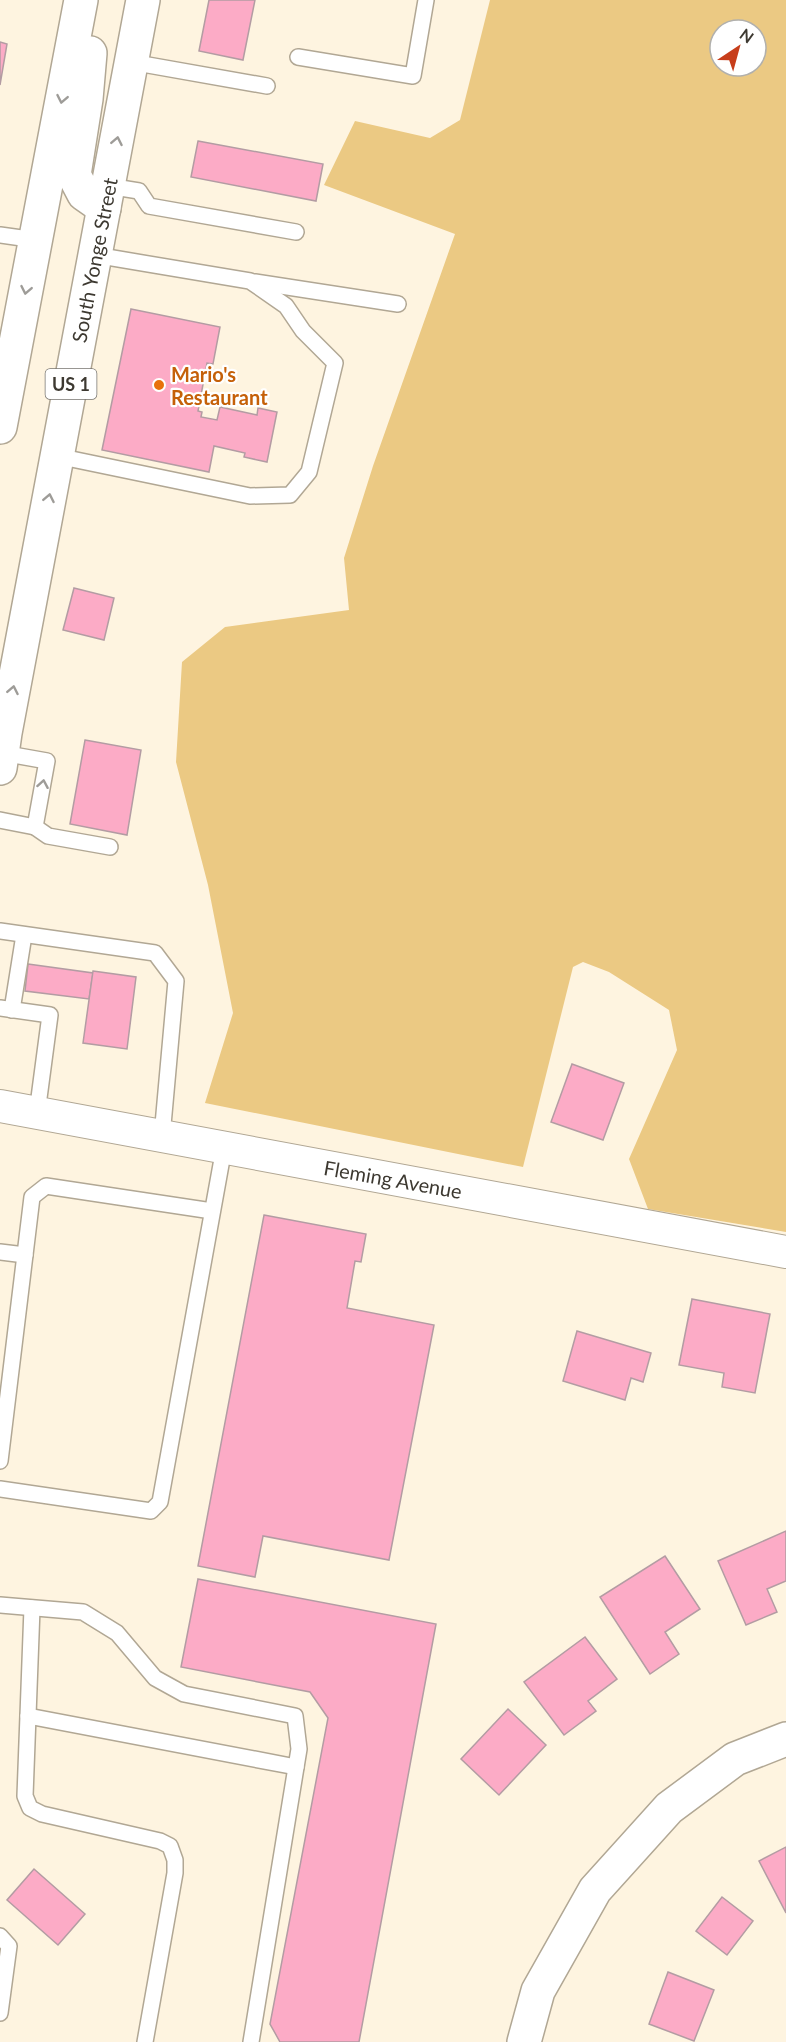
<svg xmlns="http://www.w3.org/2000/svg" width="786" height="2042" font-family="Lato,sans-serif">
<rect width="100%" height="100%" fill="#fef4e0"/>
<path fill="#ebc983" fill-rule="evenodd" d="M 490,0 L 786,0 L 786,1232 L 648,1209 L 629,1159 L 677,1050 L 669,1010 L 609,972 L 583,962 L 573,967 L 523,1167 L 205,1103 L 233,1013 L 208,885 L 176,762 L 182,662 L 225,627 L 349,610 L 344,558 L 373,466 L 455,234 L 324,185 L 355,121 L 430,138 L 460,120 ZM 720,30 L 756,30 L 756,66 L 720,66 Z"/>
<g fill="#fcabc6" stroke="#b39ca3" stroke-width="1.5">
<polygon points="209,0 255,0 243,60 199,51"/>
<polygon points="0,42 7,44 0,85"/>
<polygon points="198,141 323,164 316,201 191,177"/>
<polygon points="131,309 220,327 213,364 207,363 198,411 202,412 201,417 217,420 220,407 257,415 258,408 277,412 267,462 244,457 245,453 214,446 209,472 102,450"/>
<polygon points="74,588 114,598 104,640 63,630"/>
<polygon points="85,740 141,750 127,835 70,824"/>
<polygon points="28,964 93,973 89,999 25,991"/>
<polygon points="93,971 136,977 127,1049 83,1043"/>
<polygon points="572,1064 624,1083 603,1140 551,1122"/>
<polygon points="264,1215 366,1234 361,1262 355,1261 347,1308 434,1325 389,1560 263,1536 255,1577 198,1566"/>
<polygon points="692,1299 770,1314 755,1393 722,1387 724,1373 679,1365"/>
<polygon points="577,1331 651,1353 643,1382 631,1378 625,1400 563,1381"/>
<polygon points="786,1531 786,1581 767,1589 777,1612 746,1625 718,1561"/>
<polygon points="665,1556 700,1609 665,1632 679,1654 650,1674 600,1597"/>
<polygon points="198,1579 436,1624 359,2042 280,2042 270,2024 328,1718 310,1692 181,1667"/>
<polygon points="585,1637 617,1679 588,1701 596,1711 564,1735 524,1682"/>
<polygon points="508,1709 546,1745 499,1795 461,1759"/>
<polygon points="786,1847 786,1913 759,1861"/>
<polygon points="34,1869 85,1914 58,1945 7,1900"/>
<polygon points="722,1897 753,1921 727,1955 696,1931"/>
<polygon points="668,1972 714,1990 694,2041 649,2024"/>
</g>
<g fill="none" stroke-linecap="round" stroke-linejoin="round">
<g stroke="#b1a794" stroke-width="18">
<g id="service">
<polyline points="298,57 413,76 426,0"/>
<polyline points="131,62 267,86"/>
<polyline points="108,186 139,191 149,206 296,232"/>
<polyline points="0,235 36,240"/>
<polyline points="255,282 398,304"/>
<polyline points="57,456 250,496 290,495 309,472 335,363 303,331 286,306 250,281 95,255"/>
<polyline points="0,820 35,827 47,761 2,753"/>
<polyline points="35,827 48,836 110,847"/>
<polyline points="0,931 155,953 176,981 162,1136"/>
<polyline points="0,1008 50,1015 37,1113"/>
<polyline points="12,1010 24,935"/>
<polyline points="0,1252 25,1255"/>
<polyline points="0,1461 32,1197 46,1186 212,1211"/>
<polyline points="0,1489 151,1511 160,1502 224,1148"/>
<polyline points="0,1605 83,1612 117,1633 155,1678 184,1694 295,1716 299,1749 251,2042"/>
<polyline points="32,1608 25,1796 30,1808 42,1814 160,1841 170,1846 175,1860 175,1873 145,2042"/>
<polyline points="28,1716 296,1767"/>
<polyline points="0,1936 9,1946 0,2013"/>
</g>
</g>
<g stroke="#b1a794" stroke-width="34">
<polyline id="minor" points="0,1106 786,1252"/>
</g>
<g stroke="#b1a794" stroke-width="36">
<polyline id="tertiary" points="524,2042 538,1991 595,1890 669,1808 735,1759 786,1739"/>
</g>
<g stroke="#b1a794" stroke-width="36">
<g id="primary">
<polyline points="90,53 86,99 74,175 84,194 104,208"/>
<polyline points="0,427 81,0"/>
<polyline points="0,768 5,733 143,0"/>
</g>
</g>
<use href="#service" stroke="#fff" stroke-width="15"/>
<use href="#minor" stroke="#fff" stroke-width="32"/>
<use href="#tertiary" stroke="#fff" stroke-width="33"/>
<use href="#primary" stroke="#fff" stroke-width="33"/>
</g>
<defs><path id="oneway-chevron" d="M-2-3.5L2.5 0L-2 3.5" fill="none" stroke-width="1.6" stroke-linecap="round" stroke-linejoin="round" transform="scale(1.5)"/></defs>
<g stroke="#9e9c98">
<use href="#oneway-chevron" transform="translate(62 99) rotate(101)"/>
<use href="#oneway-chevron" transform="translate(117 141) rotate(-79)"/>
<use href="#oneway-chevron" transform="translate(26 290) rotate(101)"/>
<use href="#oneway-chevron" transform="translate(49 498) rotate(-79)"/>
<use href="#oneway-chevron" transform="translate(13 690) rotate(-79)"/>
<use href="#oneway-chevron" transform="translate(43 784) rotate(-80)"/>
</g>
<circle fill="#e8710a" stroke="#fff" stroke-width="2" cx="159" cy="385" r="6"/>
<g text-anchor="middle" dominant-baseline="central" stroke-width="4.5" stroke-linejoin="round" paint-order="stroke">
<rect fill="#fff" stroke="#77746f" stroke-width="1.5" x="45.5" y="369" width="51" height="30" rx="4.5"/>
<g font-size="18" font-weight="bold" fill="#3d3931">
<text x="71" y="384">US 1</text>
</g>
<g font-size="20" fill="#3d3931" stroke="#fff">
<text transform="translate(94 260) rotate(-79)">South Yonge Street</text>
<text transform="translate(393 1179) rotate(10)">Fleming Avenue</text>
</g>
<g font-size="20" font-weight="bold" fill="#c56008" stroke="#fff" text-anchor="start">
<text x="171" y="374">Mario's<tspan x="171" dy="23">Restaurant</tspan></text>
</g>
</g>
<g transform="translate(738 48) rotate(36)"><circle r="28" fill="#ffffff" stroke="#b1b0ad" stroke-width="1.5"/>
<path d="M0-4.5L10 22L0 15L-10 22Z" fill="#c73e1b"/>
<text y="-9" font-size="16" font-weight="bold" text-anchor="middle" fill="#3d3931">N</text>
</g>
</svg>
